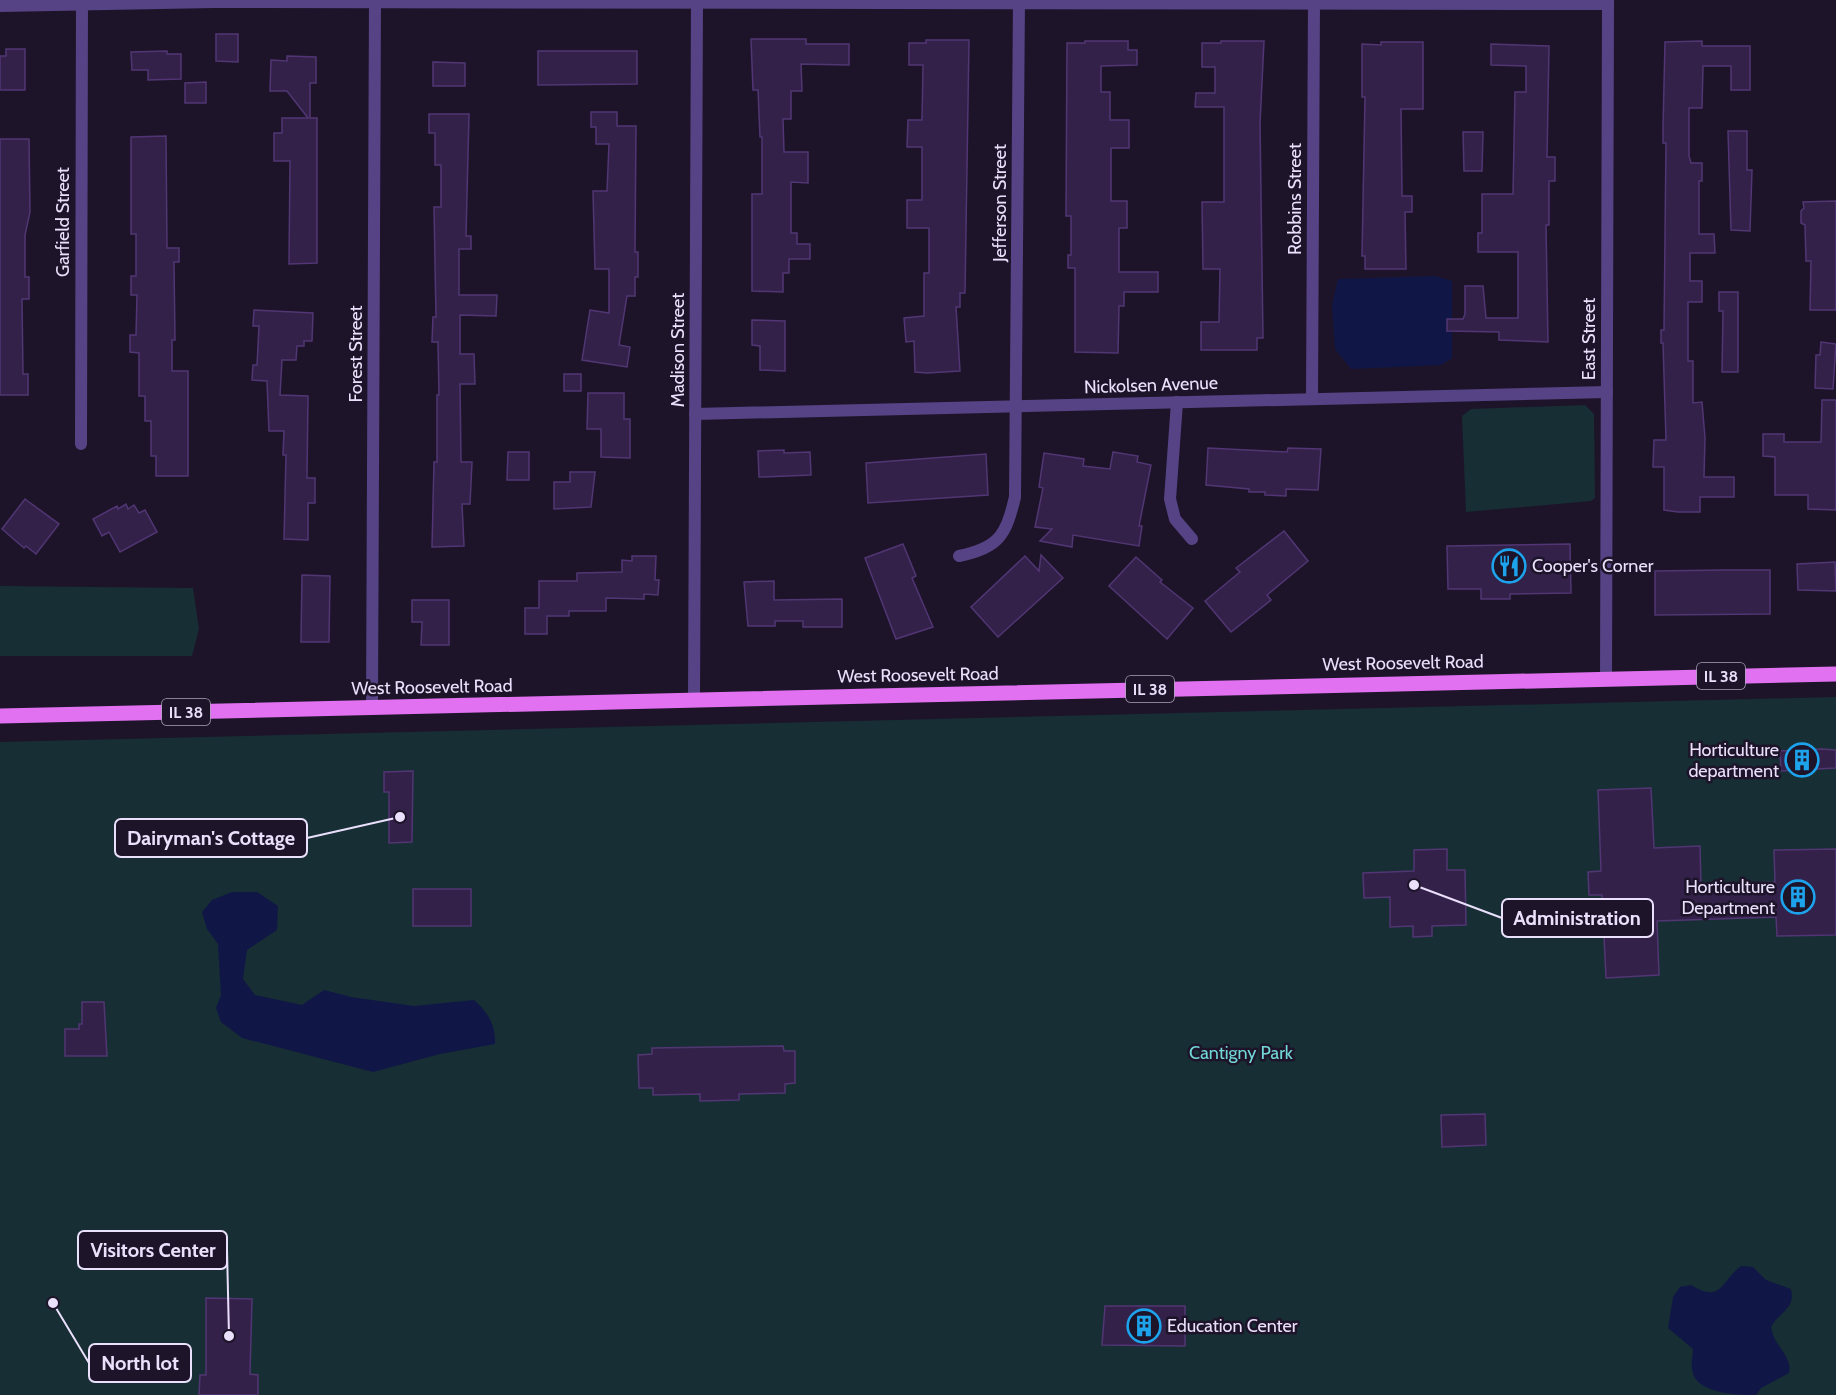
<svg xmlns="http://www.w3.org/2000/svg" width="1836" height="1395" font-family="Cabin,sans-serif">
<rect width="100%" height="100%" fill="#1d142a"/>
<g fill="#172e34">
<polygon points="1585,405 1594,414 1595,498 1591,501 1466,512 1462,416 1471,409"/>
<polygon points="0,586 193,588 199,629 192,656 0,656"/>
<polygon points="1836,697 1836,1395 0,1395 0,742"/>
</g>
<g fill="#101746">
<polygon points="1435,276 1452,281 1452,358 1441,365 1351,369 1335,349 1332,305 1338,279"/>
<path d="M 232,892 L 257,892 L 278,906 L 277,930 L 247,950 L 243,979 L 255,995 L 302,1005 L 324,990 L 351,997 L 414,1006 L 474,1000 C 488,1012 496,1026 495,1044 L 440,1054 L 373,1072 L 242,1038 L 221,1022 L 216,1008 L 221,995 L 218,944 L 207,929 L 202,912 L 212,900 Z"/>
<path d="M 1741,1266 L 1753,1267 L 1766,1280 L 1791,1289 C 1796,1309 1779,1312 1771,1327 C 1774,1347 1793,1356 1789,1373 L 1761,1388 L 1756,1395 C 1737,1395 1693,1394 1692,1368 C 1691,1361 1693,1355 1693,1349 L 1668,1328 L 1673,1297 L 1680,1287 L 1691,1285 C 1722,1304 1721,1281 1741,1266 Z"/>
</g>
<g fill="#33214a" stroke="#513673" stroke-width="1.5">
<polygon points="216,34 238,34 238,62 216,61"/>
<polygon points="751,39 806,39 806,44 849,44 849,65 801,64 802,91 791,91 791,119 783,119 784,152 808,152 808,183 791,182 791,233 797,233 797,244 810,244 810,259 789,259 789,273 783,273 783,292 752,291 752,194 762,194 762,137 760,137 758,90 753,90"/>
<polygon points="926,40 969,40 965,293 960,293 960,307 956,307 960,371 927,373 915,372 914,341 906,342 904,318 924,316 924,273 929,273 929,228 907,228 907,200 922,200 922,147 907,147 908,120 922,120 923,65 909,65 909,43 926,43"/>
<polygon points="1085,41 1128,41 1128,50 1137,50 1137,65 1101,66 1101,92 1110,92 1110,120 1129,120 1129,148 1111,148 1111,201 1127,201 1127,228 1119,228 1119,272 1158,272 1158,292 1124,292 1124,306 1119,306 1118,353 1075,352 1075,268 1068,268 1068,255 1071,255 1071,216 1066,216 1067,43 1085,43"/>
<polygon points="1221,41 1264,41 1260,124 1263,338 1257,338 1257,350 1201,350 1201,322 1219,322 1220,269 1203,269 1202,202 1224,202 1224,107 1195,107 1196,93 1215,93 1215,67 1202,67 1202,43 1221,43"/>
<polygon points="1702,41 1702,46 1750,46 1750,90 1731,90 1731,66 1703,66 1702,108 1689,108 1689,156 1691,163 1702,163 1702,181 1699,181 1699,234 1714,234 1715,253 1690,253 1690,281 1702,281 1702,302 1688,302 1688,361 1693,361 1693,403 1702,402 1705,438 1704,477 1734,477 1734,497 1700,497 1700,512 1678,512 1664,510 1664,467 1653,467 1654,440 1666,440 1663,343 1661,343 1661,330 1664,330 1666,143 1663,143 1663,128 1665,42"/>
<polygon points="1381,42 1423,42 1423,109 1401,109 1402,196 1412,196 1412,212 1405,212 1406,269 1365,269 1365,256 1362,256 1365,97 1362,97 1362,44 1381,45"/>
<polygon points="1491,44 1549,46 1547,157 1555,157 1555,181 1549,181 1549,225 1546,225 1548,342 1499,340 1499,332 1447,331 1447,319 1463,319 1465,314 1465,286 1483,286 1486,318 1518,318 1518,252 1478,252 1478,233 1482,233 1482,194 1513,194 1515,92 1526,92 1526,66 1491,65"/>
<polygon points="6,49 25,49 25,90 0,90 0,56 6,56"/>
<polygon points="167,51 167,54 181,54 181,79 148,80 148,70 132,70 131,52"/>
<polygon points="538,51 637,51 637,84 538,85"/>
<polygon points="287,56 316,57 316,83 310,83 310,118 317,118 317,263 289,264 290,161 274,161 274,133 282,133 282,118 308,118 287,91 270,91 271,60 287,61"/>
<polygon points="433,62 465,63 465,86 433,86"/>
<polygon points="206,82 206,103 185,103 185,83"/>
<polygon points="591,112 617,112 617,126 636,126 635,252 638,252 638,277 635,277 635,296 627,296 619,345 630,347 627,367 582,360 590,310 609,313 609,269 595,269 593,191 607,191 609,144 596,144 596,127 591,127"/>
<polygon points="429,114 469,114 466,236 471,236 471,249 459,249 459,295 497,295 496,316 460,315 460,354 474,354 475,384 460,384 461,462 472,462 470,504 462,504 464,546 432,547 434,462 437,462 437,395 439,395 438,342 432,342 433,317 436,317 434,207 441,207 441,165 435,165 435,133 429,133"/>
<polygon points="1728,131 1747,131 1747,170 1752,170 1750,231 1731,230"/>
<polygon points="1463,132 1483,132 1482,171 1464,171"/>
<polygon points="166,136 167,248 179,248 179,262 174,262 175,340 172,340 172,371 188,371 188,476 156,476 156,456 151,456 151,421 145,421 145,396 139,396 139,353 130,352 130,335 136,335 137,295 131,295 131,276 136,276 136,234 131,234 131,137"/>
<polygon points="0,139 29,139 30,212 25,235 25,277 29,277 29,299 22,299 23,374 28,374 28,395 0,395"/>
<polygon points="1836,201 1836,310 1810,310 1811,261 1806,261 1805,225 1801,223 1801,211 1804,208 1803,202"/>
<polygon points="1719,292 1738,292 1738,372 1722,372 1723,311 1719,311"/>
<polygon points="254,310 313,313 312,341 304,341 304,346 297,346 296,360 282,360 280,395 308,396 307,478 315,478 315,503 308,503 308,540 284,539 286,455 283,455 284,431 269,431 267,381 252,380 253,365 257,365 259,326 253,326"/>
<polygon points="752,320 785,321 785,371 760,370 760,346 752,345"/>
<polygon points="1821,342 1836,344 1833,389 1815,388 1816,355 1820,355"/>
<rect x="564" y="374" width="17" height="17"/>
<polygon points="588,393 624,393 624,419 630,419 630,458 601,457 601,429 587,429"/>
<polygon points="1822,400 1836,400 1836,510 1808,509 1808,495 1775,495 1775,457 1763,456 1763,434 1784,434 1784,442 1821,442"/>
<polygon points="1208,448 1287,452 1288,448 1321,449 1318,490 1286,489 1286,496 1265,495 1265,492 1249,492 1249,489 1206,485"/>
<polygon points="784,450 784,453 810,452 811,475 759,477 758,451"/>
<polygon points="508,452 529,452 529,480 507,480"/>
<polygon points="1113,452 1138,456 1137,462 1151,465 1139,526 1142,526 1139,546 1073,535 1072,547 1040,541 1052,529 1035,527 1043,488 1039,487 1044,453 1084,459 1083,466 1110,469"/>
<polygon points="986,454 988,495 868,503 866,463"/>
<polygon points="570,472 595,472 591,507 554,509 554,482 570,482"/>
<polygon points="25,499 59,524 36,554 26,546 24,548 2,529"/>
<polygon points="126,504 128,509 134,505 139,513 145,510 157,532 120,552 109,532 102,536 93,519 117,506 118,509"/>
<polygon points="1284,531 1308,561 1267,595 1271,600 1231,632 1205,601 1240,572 1236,568"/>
<polygon points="903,544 916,576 912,578 933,627 896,639 865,558"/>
<polygon points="1570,544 1571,593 1510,594 1510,599 1481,599 1481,589 1448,589 1447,546"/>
<polygon points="1041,555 1063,578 998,637 971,607 1025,556 1039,571"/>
<polygon points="632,556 656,556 655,580 659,580 658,595 644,594 644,599 606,598 606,611 569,611 569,616 547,616 547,634 525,634 525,608 539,608 539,581 577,581 577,573 622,572 622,560 632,561"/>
<polygon points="1136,557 1162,580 1160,582 1193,608 1167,639 1109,586"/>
<polygon points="1835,562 1836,591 1798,590 1797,564"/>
<polygon points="1724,570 1770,570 1770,614 1655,615 1655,571"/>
<polygon points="302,575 330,576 329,642 301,642"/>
<polygon points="774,581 774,600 842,599 842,627 803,627 803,621 775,621 775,626 748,626 744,582"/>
<polygon points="412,600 449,600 449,645 421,645 422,622 412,622"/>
<polygon points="1822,749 1836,750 1836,768 1781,771 1780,751"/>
<polygon points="413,771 412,842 389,843 389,792 384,792 384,772"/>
<polygon points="1651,788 1654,848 1700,846 1701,885 1775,882 1774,850 1836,849 1836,935 1777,936 1776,917 1657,921 1659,975 1606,978 1602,895 1589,895 1588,872 1601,871 1598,790"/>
<polygon points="1447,849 1447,870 1465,870 1466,925 1432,926 1432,936 1413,937 1413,926 1390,927 1390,897 1364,898 1363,873 1414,871 1414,850"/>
<rect x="413" y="889" width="58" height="37"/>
<polygon points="82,1002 104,1002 107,1056 65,1056 65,1029 79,1029 79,1024 82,1024"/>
<polygon points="783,1046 784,1051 795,1051 795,1083 785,1084 785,1093 739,1094 739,1100 700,1101 700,1094 653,1095 653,1088 639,1088 638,1055 652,1054 652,1048"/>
<polygon points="1485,1114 1486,1145 1442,1147 1441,1115"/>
<polygon points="206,1298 252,1299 250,1374 258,1375 258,1395 199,1395 200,1375 206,1375"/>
<polygon points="1105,1306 1185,1306 1185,1346 1102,1345"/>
</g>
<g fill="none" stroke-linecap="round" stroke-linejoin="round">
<g stroke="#564385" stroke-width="12">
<polyline points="0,6 214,2 1608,4"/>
<polyline points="1312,399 1314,0"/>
<polyline points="1177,402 1170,499 1175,519 1192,539"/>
<polyline points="695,414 1607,392"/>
<polyline points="81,444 82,0"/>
<path d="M 959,556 C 999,548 1006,535 1015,497 L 1019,0"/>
<polyline points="1606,678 1608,0"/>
<polyline points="694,700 697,0"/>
<polyline points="372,708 375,0"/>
</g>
<polyline stroke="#e271f2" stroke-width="15" points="0,716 1836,674"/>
</g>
<defs>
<g id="restaurant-ring" transform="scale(1.725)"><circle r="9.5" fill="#1d142a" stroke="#1da3eb" stroke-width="1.5"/><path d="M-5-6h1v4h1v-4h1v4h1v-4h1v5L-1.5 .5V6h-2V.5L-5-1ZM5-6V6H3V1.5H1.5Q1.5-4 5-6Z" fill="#1da3eb"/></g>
<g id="building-ring" transform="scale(1.725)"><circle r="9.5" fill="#1d142a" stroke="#1da3eb" stroke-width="1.5"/><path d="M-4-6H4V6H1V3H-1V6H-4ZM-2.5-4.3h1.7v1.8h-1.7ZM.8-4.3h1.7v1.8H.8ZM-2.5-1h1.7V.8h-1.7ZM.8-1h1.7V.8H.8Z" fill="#1da3eb"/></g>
</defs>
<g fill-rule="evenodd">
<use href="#restaurant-ring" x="1509" y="566"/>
<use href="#building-ring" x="1802" y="760"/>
<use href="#building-ring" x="1798" y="897"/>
<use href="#building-ring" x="1144" y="1326"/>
</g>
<g text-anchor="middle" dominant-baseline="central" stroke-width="5" stroke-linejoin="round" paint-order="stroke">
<g fill="#1d142a" stroke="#aca3bd" stroke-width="1.5">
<rect x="1697" y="663" width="48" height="26" rx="4.5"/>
<rect x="1126" y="676" width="48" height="26" rx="4.5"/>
<rect x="162" y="699" width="48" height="26" rx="4.5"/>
</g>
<g font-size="16" font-weight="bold" fill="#eae0fc">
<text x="1721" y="676">IL 38</text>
<text x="1150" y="689">IL 38</text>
<text x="186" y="712">IL 38</text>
</g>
<g font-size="18" fill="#eae0fc" stroke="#1d142a">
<text transform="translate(1295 199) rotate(-90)">Robbins Street</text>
<text transform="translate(1000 203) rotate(-90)">Jefferson Street</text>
<text transform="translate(63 222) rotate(-90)">Garfield Street</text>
<text transform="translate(1589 339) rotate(-90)">East Street</text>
<text transform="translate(678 350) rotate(-90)">Madison Street</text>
<text transform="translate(356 354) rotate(-90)">Forest Street</text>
<text transform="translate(1151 385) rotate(-2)">Nickolsen Avenue</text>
<text transform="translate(1403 663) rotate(-1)">West Roosevelt Road</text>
<text transform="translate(918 675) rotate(-1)">West Roosevelt Road</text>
<text transform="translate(432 687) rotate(-1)">West Roosevelt Road</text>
</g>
<g font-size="18" fill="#eae0fc" stroke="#1d142a" text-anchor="start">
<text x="1532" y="566">Cooper's Corner</text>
<text x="1779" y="750" text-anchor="end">Horticulture<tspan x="1779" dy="21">department</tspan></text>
<text x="1775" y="887" text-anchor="end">Horticulture<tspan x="1775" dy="21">Department</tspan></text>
<text x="1167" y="1326">Education Center</text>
</g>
<g font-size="18" fill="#71d7d7" stroke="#1d142a">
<text x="1241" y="1053">Cantigny Park</text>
</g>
</g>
<path fill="none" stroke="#eae0fc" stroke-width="2" d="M400 817L307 838M1414 885L1502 918M229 1336L227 1250M53 1303L89 1363"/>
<g fill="#eae0fc" stroke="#1d142a" stroke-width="2">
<circle cx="400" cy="817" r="6"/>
<circle cx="1414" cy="885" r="6"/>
<circle cx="229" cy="1336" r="6"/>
<circle cx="53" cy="1303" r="6"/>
</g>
<g fill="#1d142a" stroke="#eae0fc" stroke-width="2">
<rect x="115" y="819" width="192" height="38" rx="6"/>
<rect x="1502" y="899" width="151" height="38" rx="6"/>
<rect x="78" y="1231" width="149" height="38" rx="6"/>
<rect x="89" y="1344" width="102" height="38" rx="6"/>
</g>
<g font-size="20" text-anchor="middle" font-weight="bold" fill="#eae0fc">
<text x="211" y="845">Dairyman's Cottage</text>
<text x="1577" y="925">Administration</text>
<text x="153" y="1257">Visitors Center</text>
<text x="140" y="1370">North lot</text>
</g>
</svg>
